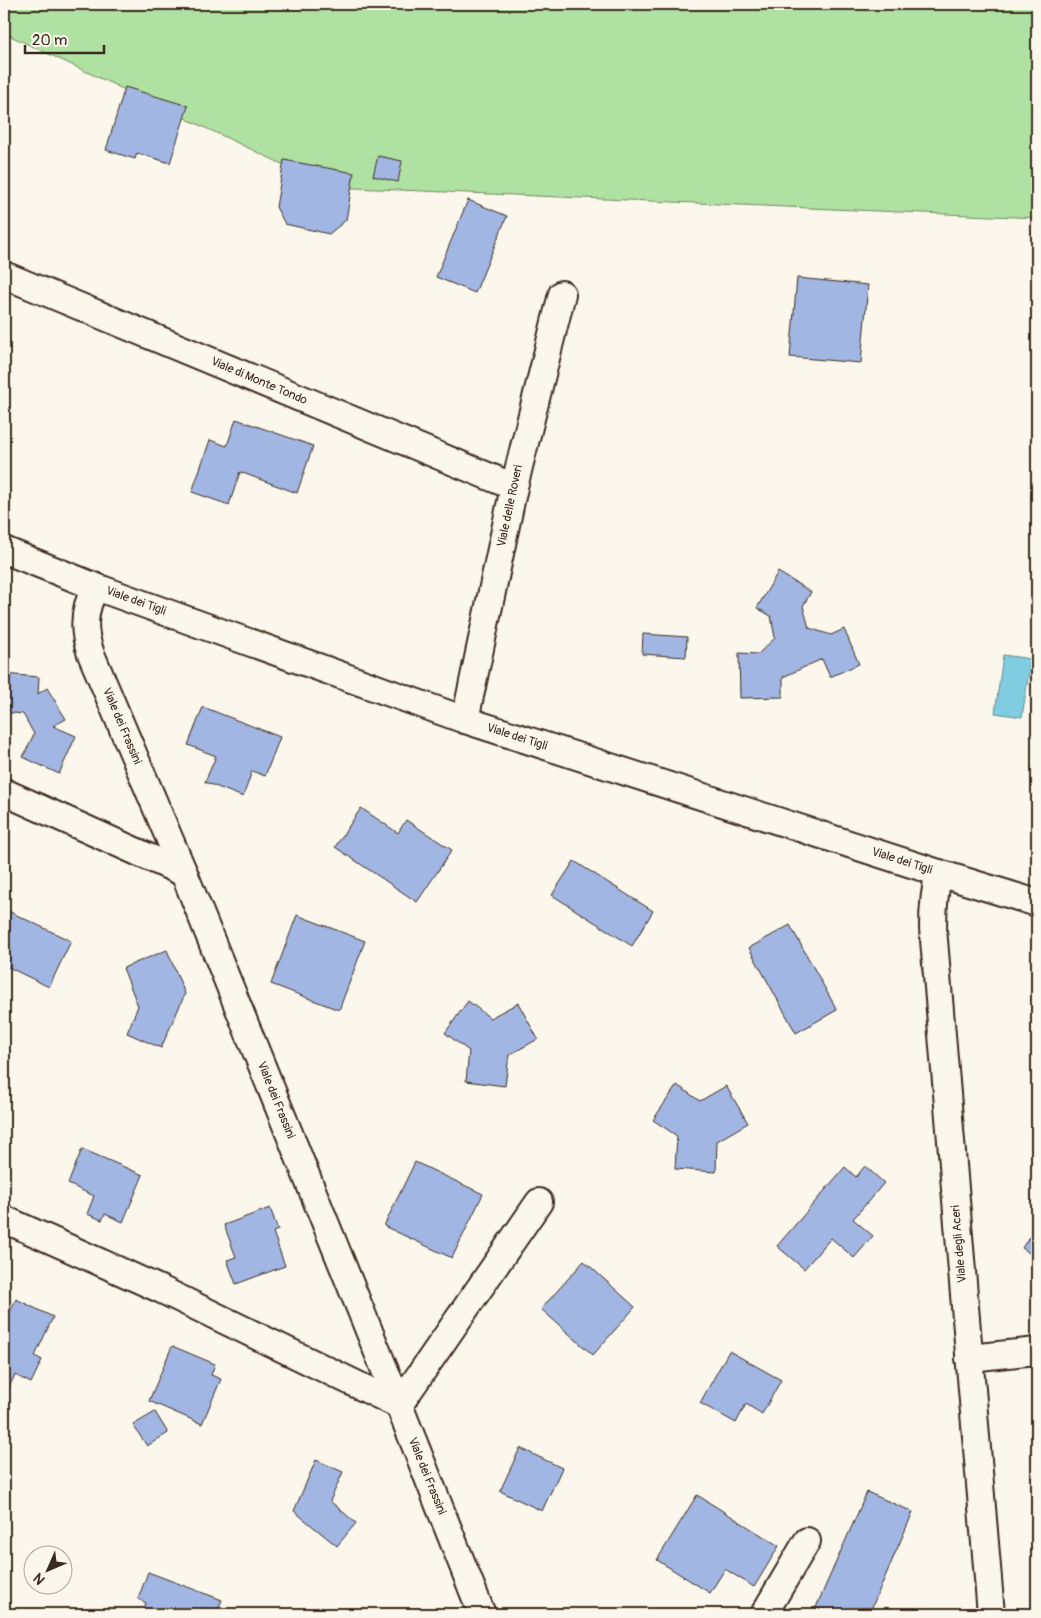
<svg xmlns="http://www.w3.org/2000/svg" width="1041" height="1618" font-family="Pangolin,sans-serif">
<rect width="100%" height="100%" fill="#fbf7ec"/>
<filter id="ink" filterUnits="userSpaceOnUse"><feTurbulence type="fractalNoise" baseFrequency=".02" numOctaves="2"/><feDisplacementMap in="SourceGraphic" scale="10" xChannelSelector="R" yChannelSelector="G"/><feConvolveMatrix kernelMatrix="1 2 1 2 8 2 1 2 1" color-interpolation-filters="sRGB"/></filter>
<g filter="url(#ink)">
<polygon fill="#aee1a2" stroke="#748660" points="4,4 1037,4 1037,218 331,187 4,33"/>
<polygon fill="#80cce0" stroke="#648b92" points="1003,655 1031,659 1022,717 995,713"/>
<g fill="#a2b6e4" stroke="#3b2a1e">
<polygon points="125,87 188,106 170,163 137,153 135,159 106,150"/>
<polygon points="378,156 402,161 398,182 373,176"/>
<polygon points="284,160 354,173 346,220 329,234 285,224 276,207"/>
<polygon points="468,200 507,216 475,293 436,277"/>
<polygon points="797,278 868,285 861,363 790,357"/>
<polygon points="236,419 313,446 297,493 240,472 229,505 192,492 210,440 227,446"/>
<polygon points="778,572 811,592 803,606 809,628 831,635 844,629 859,664 830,677 822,659 783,677 783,697 740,698 739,653 758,654 775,638 771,616 757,608"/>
<polygon points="643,634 687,637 686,657 642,654"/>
<polygon points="4,674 39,677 38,694 47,688 66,719 53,726 76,736 59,774 23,757 34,734 23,714 4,712"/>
<polygon points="203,707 280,737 265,776 252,771 243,797 205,782 216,756 188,745"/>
<polygon points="361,808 398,833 406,820 452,850 417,902 335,847"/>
<polygon points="574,861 653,911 632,946 552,895"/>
<polygon points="4,909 71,941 49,987 4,965"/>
<polygon points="297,915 365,941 339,1010 271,984"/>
<polygon points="790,925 837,1010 796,1033 749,948"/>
<polygon points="167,950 185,994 161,1048 127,1033 138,1006 123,968"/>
<polygon points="468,1001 490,1018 518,1003 538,1039 509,1055 505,1086 466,1081 469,1051 445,1033"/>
<polygon points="677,1085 700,1101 726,1086 748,1123 717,1141 716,1172 675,1169 677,1136 653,1120"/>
<polygon points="82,1149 143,1175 123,1222 105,1214 102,1220 87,1214 94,1196 68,1184"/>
<polygon points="415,1162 483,1194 452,1258 384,1226"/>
<polygon points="865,1166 884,1183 853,1219 873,1236 854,1258 831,1238 804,1269 777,1246 845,1167 856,1177"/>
<polygon points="270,1208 278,1230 273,1232 285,1266 236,1284 227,1260 236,1257 224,1225"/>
<polygon points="1037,1225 1037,1258 1022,1248"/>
<polygon points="584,1261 635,1307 593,1355 541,1309"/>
<polygon points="16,1299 53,1317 35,1356 42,1360 31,1383 15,1375 7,1391 4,1390 4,1317 7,1318"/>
<polygon points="172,1346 215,1364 211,1375 221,1379 202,1424 149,1401"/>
<polygon points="729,1351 781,1380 762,1414 746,1404 736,1423 700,1403"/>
<polygon points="155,1412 168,1433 147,1446 133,1425"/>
<polygon points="520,1448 562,1468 542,1511 500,1491"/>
<polygon points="316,1460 343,1472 330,1501 356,1523 337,1546 294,1511"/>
<polygon points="867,1492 913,1512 869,1614 813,1614"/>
<polygon points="697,1495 779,1546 754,1587 725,1569 710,1593 657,1560"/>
<polygon points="148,1572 222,1600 216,1614 142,1614 146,1603 138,1599"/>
</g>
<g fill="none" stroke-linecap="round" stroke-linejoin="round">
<g stroke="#3b2a1e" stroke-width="30">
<g id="street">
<polyline points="4,275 514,487"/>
<polyline points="4,550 96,587 465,720 939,873 1037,903"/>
<path d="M 96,587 C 83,609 82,630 91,654 L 184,873 L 399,1405 L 482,1614"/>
<polyline points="465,720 514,487 562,294"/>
<polyline points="4,792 184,873"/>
<path d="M 939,873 C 934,892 933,909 933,928 L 991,1614"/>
<polyline points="4,1219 162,1290 399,1405 539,1202"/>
<polyline points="969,1358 1037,1351"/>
<polyline points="764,1614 807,1541"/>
</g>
</g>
<use href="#street" stroke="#fbf7ec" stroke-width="26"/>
</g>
</g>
<g text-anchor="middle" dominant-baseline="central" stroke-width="5" stroke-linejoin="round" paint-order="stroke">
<g font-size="12" fill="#3b2a1e" stroke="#fbf7ec">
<text transform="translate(259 381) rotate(23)">Viale di Monte Tondo</text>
<text transform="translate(510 506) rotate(-78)">Viale delle Roveri</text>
<text transform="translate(136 601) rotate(20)">Viale dei Tigli</text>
<text transform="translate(122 726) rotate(67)">Viale dei Frassini</text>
<text transform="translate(517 737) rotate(18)">Viale dei Tigli</text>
<text transform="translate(902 861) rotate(18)">Viale dei Tigli</text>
<text transform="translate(276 1100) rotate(68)">Viale dei Frassini</text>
<text transform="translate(959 1244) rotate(-95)">Viale degli Aceri</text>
<text transform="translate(427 1476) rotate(68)">Viale dei Frassini</text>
</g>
</g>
<rect width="1041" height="1618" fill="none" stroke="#fbf7ec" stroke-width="20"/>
<rect x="10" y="10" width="1021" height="1598" fill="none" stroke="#3b2a1e" stroke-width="2" filter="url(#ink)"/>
<g transform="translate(48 1570) rotate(225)"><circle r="24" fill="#fbf7ec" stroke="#aea59a"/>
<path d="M0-4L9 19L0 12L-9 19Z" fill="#3b2a1e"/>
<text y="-8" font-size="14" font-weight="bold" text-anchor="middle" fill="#3b2a1e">N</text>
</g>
<path d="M25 45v8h79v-8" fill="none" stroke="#3b2a1e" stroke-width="2.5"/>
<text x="32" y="45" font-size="15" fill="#3b2a1e" stroke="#fbf7ec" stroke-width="4" paint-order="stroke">20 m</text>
</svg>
